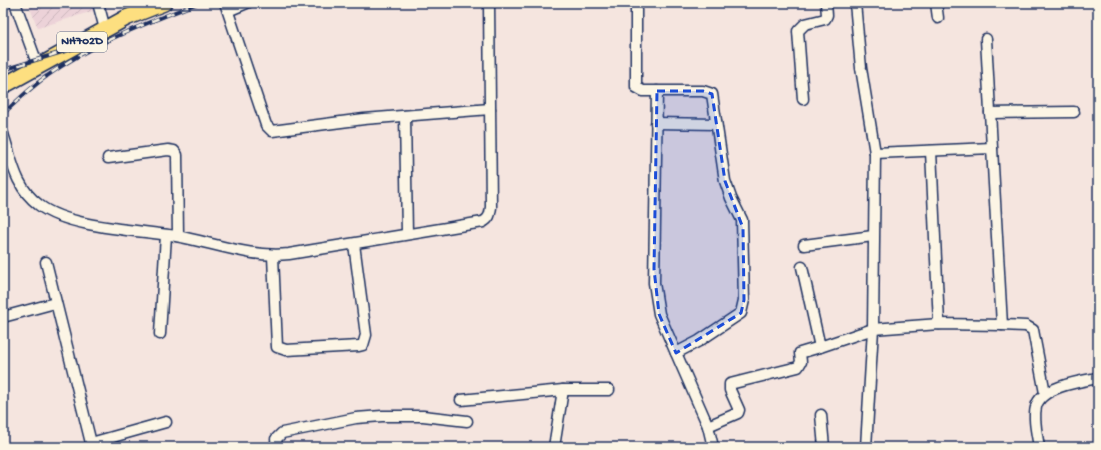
<svg xmlns="http://www.w3.org/2000/svg" width="1101" height="450" font-family="'Gochi Hand',sans-serif">
<defs>
<pattern id="industrial-furrows" width="10" height="10" patternUnits="userSpaceOnUse"><rect width="10" height="10" fill="#ecd2d8"/><path d="M-1 1l2-2M0 10L10 0M9 11l2-2" fill="none" stroke="#cab5bc"/></pattern>
</defs>
<rect width="100%" height="100%" fill="#f5e5df"/>
<filter id="ink" filterUnits="userSpaceOnUse"><feTurbulence type="fractalNoise" baseFrequency=".025" numOctaves="2"/><feDisplacementMap in="SourceGraphic" scale="8" xChannelSelector="R" yChannelSelector="G"/><feConvolveMatrix kernelMatrix="1 2 1 2 8 2 1 2 1" color-interpolation-filters="sRGB"/></filter>
<g filter="url(#ink)">
<polygon fill="url(#industrial-furrows)" points="28,3 111,3 96,10 38,28"/>
<g fill="none" stroke-linecap="round" stroke-linejoin="round">
<g stroke="#1b2f5e" stroke-width="13">
<g id="minor">
<polyline points="15,3 38,66"/>
<polyline points="98,3 105,29"/>
<polyline points="225,3 266,125 272,131 364,119 490,109"/>
<polyline points="636,3 636,87 643,91 703,91 712,94 725,181 731,198 742,220 744,300 741,313 699,341 676,353 708,426 713,447"/>
<polyline points="855,3 861,68 875,153 873,329 866,447"/>
<polyline points="936,3 938,18"/>
<polyline points="228,11 247,3"/>
<polyline points="986,39 992,148"/>
<polyline points="657,91 654,283 659,314 676,353"/>
<polyline points="803,99 798,31 805,24 825,19 827,15 826,3"/>
<polyline points="990,113 1074,112"/>
<polyline points="405,116 407,234"/>
<polyline points="656,123 716,124"/>
<path d="M 3,134 C 12,161 15,187 39,205 C 68,228 139,230 176,236 C 215,243 250,258 289,254 L 483,222 C 490,218 490,214 491,207 L 489,3"/>
<polyline points="931,151 939,324"/>
<polyline points="875,153 992,148 1002,325 1026,326 1033,330 1045,393"/>
<polyline points="108,158 168,150 174,151 177,155 178,236"/>
<polyline points="804,245 873,236"/>
<polyline points="273,256 277,347 286,350 359,346 363,345 366,335 354,244"/>
<polyline points="46,262 92,447"/>
<polyline points="3,317 55,303"/>
<polyline points="160,334 166,235"/>
<polyline points="820,347 873,329 939,324 1002,325"/>
<polyline points="461,400 563,390 609,390"/>
<polyline points="821,415 824,447"/>
<polyline points="708,426 738,413 739,410 730,390 730,384 798,367 801,362 800,353 820,347 802,267"/>
<polyline points="91,443 166,422"/>
<polyline points="277,447 276,439 282,433 356,418 382,416 423,416 467,421"/>
<polyline points="554,447 563,390"/>
<path d="M 1039,447 C 1037,434 1033,419 1036,407 C 1040,387 1081,381 1098,378"/>
</g>
</g>
<g stroke="#1b2f5e" stroke-width="18">
<polyline id="highway" points="3,86 126,18 164,3"/>
</g>
<use href="#minor" stroke="#fcf5e5" stroke-width="10"/>
<use href="#highway" stroke="#fddf80" stroke-width="15"/>
<g stroke="#1b2f5e" stroke-width="4">
<g id="rail">
<polyline points="3,70 108,38"/>
<path d="M 3,114 C 17,101 31,87 47,76 C 92,43 147,23 198,3"/>
</g>
</g>
<use href="#rail" stroke="#fcf5e5" stroke-width="2.5" stroke-dasharray="8" stroke-linecap="butt"/>
</g>
</g>
<path fill="#1d4ed8" fill-opacity="0.2" stroke="#1d4ed8" stroke-width="3" stroke-dasharray="8 5" stroke-linejoin="round" d="M 657,91 L 703,91 L 712,94 L 725,181 L 743,228 L 744,300 L 741,313 L 676,353 L 659,314 L 654,269 Z"/>
<g text-anchor="middle" dominant-baseline="central" stroke-width="3.5" stroke-linejoin="round" paint-order="stroke">
<rect fill="#fcf5e5" stroke="#5e6a86" stroke-width="1" x="57" y="32" width="50" height="20" rx="3"/>
<g font-size="12" font-weight="bold" fill="#1b2f5e">
<text x="82" y="42">NH702D</text>
</g>
</g>
<rect width="1101" height="450" fill="none" stroke="#fcf5e5" stroke-width="16"/>
<rect x="8" y="8" width="1085" height="434" fill="none" stroke="#1b2f5e" stroke-width="1.5" filter="url(#ink)"/>
</svg>
